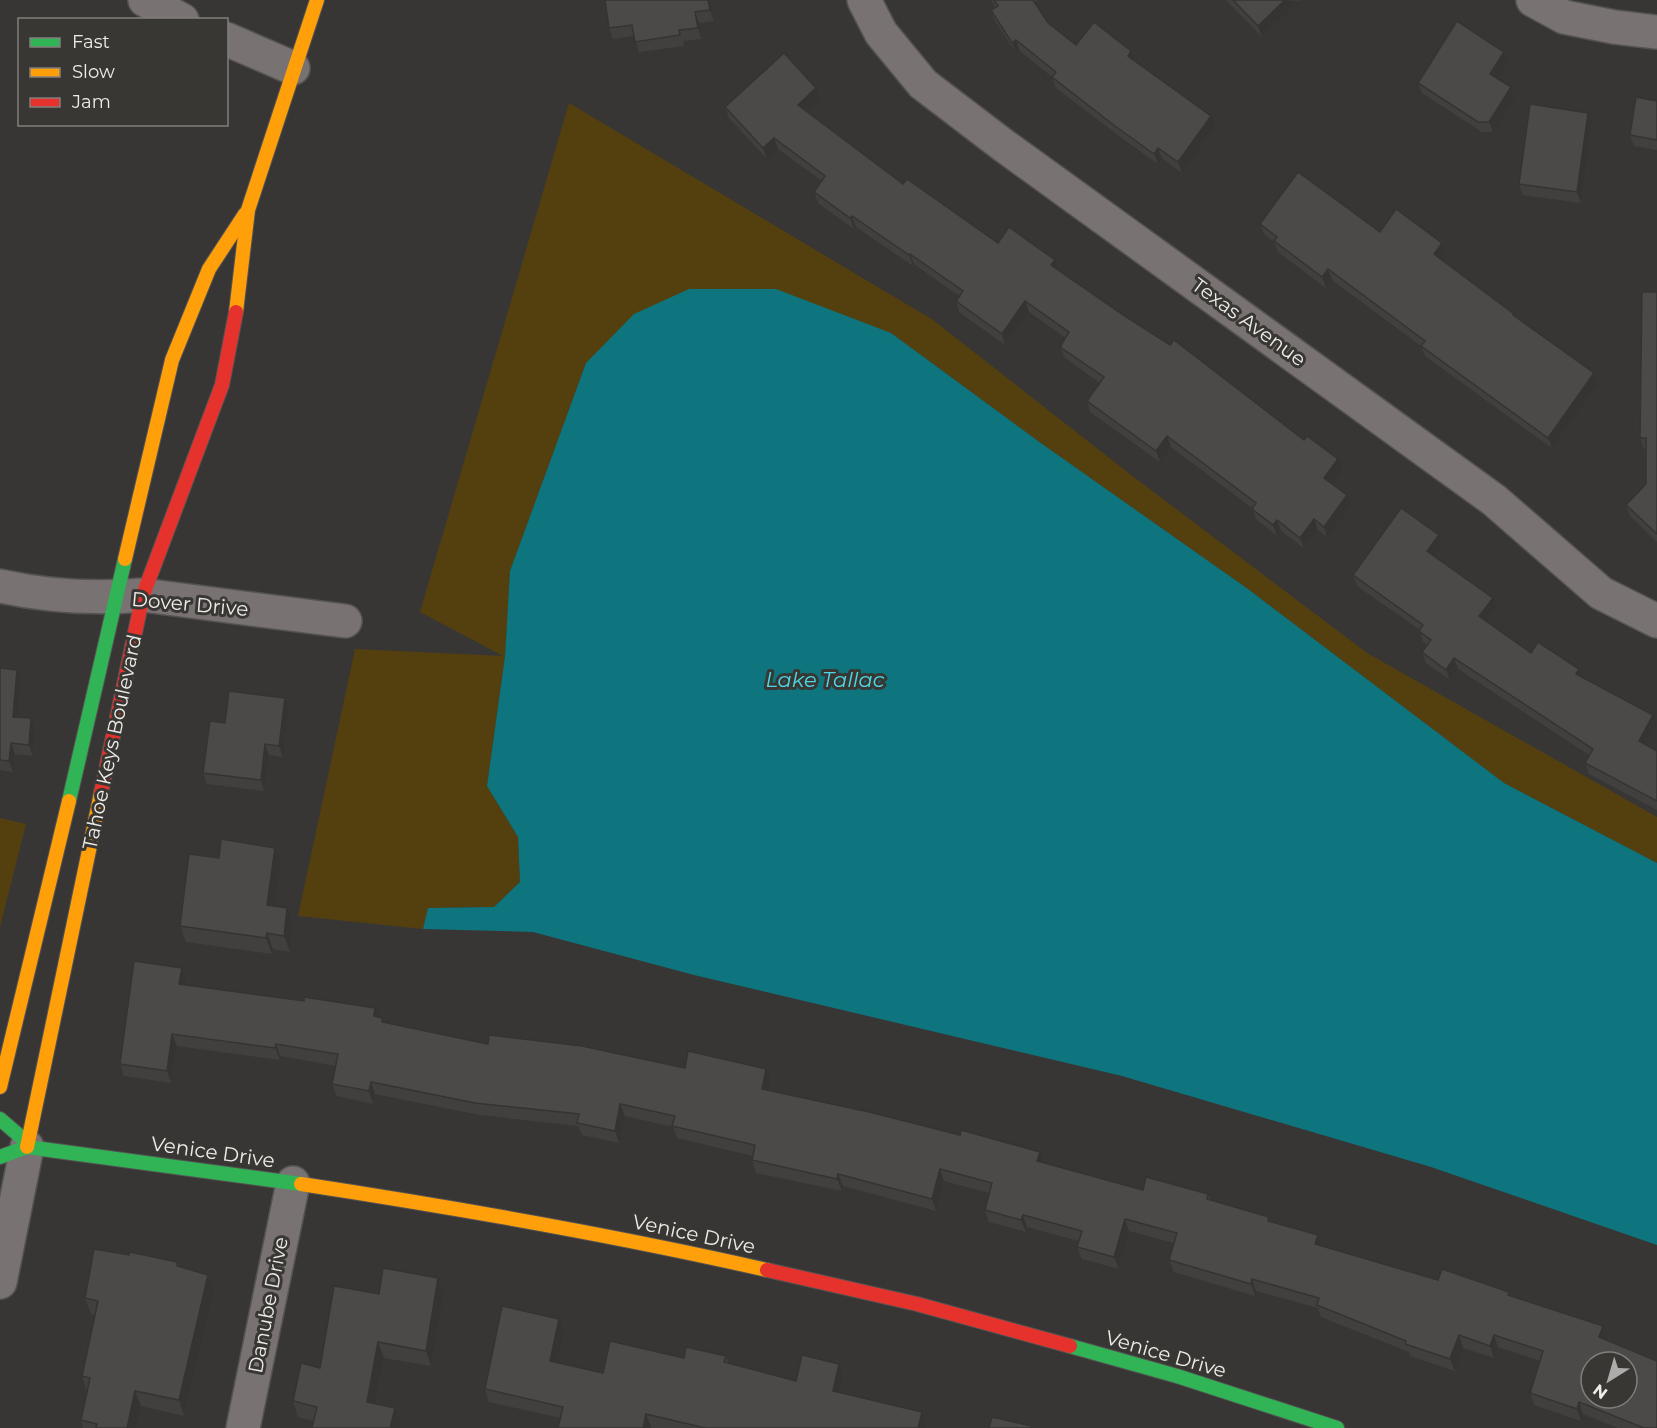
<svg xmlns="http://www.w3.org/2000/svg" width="1657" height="1428" font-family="Montserrat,sans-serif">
<rect width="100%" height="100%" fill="#383634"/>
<g fill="#54400f">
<polygon points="569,103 933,320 1131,475 1367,653 1657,817 1657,863 1504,783 1248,589 1038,441 891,333 586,363 510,571 505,656 487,786 518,837 520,882 494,907 428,908 423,929 298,916 355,649 503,656 420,612"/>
<polygon points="0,818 26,824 0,927"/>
</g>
<polygon fill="#0e747d" points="776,289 891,333 1038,441 1248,589 1504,783 1657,863 1657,1245 1431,1167 1122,1076 694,975 533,932 423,929 428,908 494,907 520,882 518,837 487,786 505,656 510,571 586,363 634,314 689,289"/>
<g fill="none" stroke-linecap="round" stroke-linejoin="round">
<g stroke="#545352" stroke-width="36">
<g id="street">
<polyline points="145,0 182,20"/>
<polyline points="864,0 881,33 923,84 1003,145 1494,500 1601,593 1657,621"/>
<polyline points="1533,0 1564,17 1614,27 1657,32"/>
<polyline points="226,39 293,68"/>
<path d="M 0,586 C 46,596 96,599 143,595 L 345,621"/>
<polyline points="0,1282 27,1147"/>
<polyline points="243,1428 293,1183"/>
</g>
</g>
<g stroke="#545352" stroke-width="16">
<g id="fast">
<polyline points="69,801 125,559"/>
<polyline points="0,1119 22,1138 27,1147"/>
<polyline points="0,1157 27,1147 301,1184"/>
<polyline points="1070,1346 1177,1376 1337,1428"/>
</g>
</g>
<g stroke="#545352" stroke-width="16">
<g id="slow">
<polyline points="236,312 248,210 317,0"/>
<polyline points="125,559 172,360 209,269 245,214"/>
<polyline points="0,1087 69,801"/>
<polyline points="27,1147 101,793"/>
<path d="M 301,1184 C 458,1208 613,1235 767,1270"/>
</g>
</g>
<g stroke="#545352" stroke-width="16">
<g id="jam">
<polyline points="101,793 143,595 222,385 236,312"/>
<polyline points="767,1270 917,1304 1070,1346"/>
</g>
</g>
<use href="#street" stroke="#797272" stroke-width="33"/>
<use href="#fast" stroke="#30b455" stroke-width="14"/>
<use href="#slow" stroke="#ff9f0a" stroke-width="14"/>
<use href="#jam" stroke="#e5322d" stroke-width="14"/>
</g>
<g fill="#41403e">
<polygon points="711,0 714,21 699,23 701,39 683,41 684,46 639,52 634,36 613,39 609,28"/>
<polygon points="991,0 1038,0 1035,2 1048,23 1076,45 1134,61 1215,127 1182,173 1162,158 1158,164 1119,136 1056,88 1052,77 1020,51 1016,53 995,21 991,10 995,7"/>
<polygon points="1226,0 1299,0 1299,1 1262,37"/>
<polygon points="1504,52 1508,63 1498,79 1511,87 1515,98 1493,132 1482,132 1422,93 1418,83"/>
<polygon points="816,88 820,99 806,111 903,184 998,243 1055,260 1059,270 1342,470 1331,483 1351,506 1327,537 1318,530 1304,548 1281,531 1277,536 1256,519 1252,508 1171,447 1160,462 1090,412 1087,401 1100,383 1064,357 1060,347 1066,338 1029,312 1005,345 959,312 956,301 959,296 914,264 913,266 856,227 854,229 818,203 814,192 822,181 778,149 767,159 729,118 725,107"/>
<polygon points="1657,101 1657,150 1634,146 1630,135"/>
<polygon points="1592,123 1581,203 1523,195 1519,184"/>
<polygon points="1260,224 1380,232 1446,253 1442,260 1514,314 1515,317 1594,373 1598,384 1552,448 1425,356 1421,346 1332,280 1326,288 1278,252 1274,242 1264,234"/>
<polygon points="1657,292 1657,542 1630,516 1626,505 1646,484 1646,449 1644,449 1640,438"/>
<polygon points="1439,535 1443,545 1435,557 1496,608 1487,622 1531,653 1582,677 1653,715 1657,726 1647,745 1657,751 1657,810 1589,774 1585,763 1589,755 1458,669 1450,680 1426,663 1422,652 1428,645 1423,642 1420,630 1357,586 1353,575"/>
<polygon points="0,668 21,681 18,717 35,729 33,756 15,754 13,772 0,770"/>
<polygon points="285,698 289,709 283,757 269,755 264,791 207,784 203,773 225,723"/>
<polygon points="219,858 281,864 275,907 293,924 290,952 273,949 272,954 186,942 180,926"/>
<polygon points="186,980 185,985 378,1017 384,1023 488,1044 685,1068 771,1081 769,1091 960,1135 1040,1152 1044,1163 1143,1190 1208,1194 1211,1200 1269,1217 1270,1222 1322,1246 1438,1280 1509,1292 1510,1296 1607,1338 1607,1340 1657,1428 1618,1428 1583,1414 1581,1421 1534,1405 1530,1393 1540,1361 1498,1347 1494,1358 1463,1348 1455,1371 1410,1356 1409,1352 1321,1317 1318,1308 1256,1291 1255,1296 1174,1272 1169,1260 1174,1243 1129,1231 1119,1269 1082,1259 1077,1247 1079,1241 1027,1227 1026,1232 989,1222 985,1210 989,1193 944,1181 936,1211 843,1186 842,1191 756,1173 752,1160 753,1156 677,1138 673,1127 625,1116 619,1143 582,1135 578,1126 480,1115 375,1094 373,1104 337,1096 332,1084 336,1066 280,1056 280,1060 177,1046 171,1083 124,1076 120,1064"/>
<polygon points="177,1262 179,1267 208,1275 214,1291 184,1416 141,1406 136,1428 83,1428 81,1420 87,1391 82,1376 95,1315 91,1314 85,1298"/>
<polygon points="444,1293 431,1366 384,1358 376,1404 395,1408 401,1424 314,1421 298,1417 293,1401 379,1294"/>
<polygon points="564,1332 557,1363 603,1373 684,1358 726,1356 729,1363 796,1381 839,1364 844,1377 840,1393 922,1412 926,1425 925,1428 654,1428 561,1418 489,1402 485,1389"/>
</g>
<g fill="#353432">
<polygon points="708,0 711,0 714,21 710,10"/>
<polygon points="1285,0 1299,1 1262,37 1258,26"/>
<polygon points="695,12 699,23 701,39 698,28"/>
<polygon points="1016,40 1020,51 1016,53 1012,43"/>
<polygon points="1131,51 1135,62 1128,56"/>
<polygon points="1504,52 1508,63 1494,85 1490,74"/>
<polygon points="1511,87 1515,98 1493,132 1489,122"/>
<polygon points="816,88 820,99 802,116 798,105"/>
<polygon points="1588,113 1592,123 1581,203 1577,192"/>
<polygon points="1211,116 1215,127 1182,173 1178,162"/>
<polygon points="774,138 778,149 767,159 763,148"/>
<polygon points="1158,148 1162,158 1158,164 1154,154"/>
<polygon points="852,216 856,227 854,229 850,218"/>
<polygon points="1442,243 1446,253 1438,265 1434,254"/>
<polygon points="910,254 914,264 913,266 909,255"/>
<polygon points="1055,260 1059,270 1051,265"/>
<polygon points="1328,269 1332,280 1326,288 1322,277"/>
<polygon points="1025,301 1029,312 1005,345 1002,334"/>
<polygon points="1594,373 1598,384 1552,448 1548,438"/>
<polygon points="1167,436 1171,447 1160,462 1156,451"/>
<polygon points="1338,459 1342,470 1328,488 1324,478"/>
<polygon points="1347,495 1351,506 1327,537 1324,527"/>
<polygon points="1314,519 1318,530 1304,548 1300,538"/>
<polygon points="1277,520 1281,531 1277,536 1273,525"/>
<polygon points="1439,535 1443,545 1431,562 1427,551"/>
<polygon points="1493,598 1496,608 1483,627 1479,616"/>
<polygon points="1454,658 1458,669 1450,680 1446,670"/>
<polygon points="1579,669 1583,680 1576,674"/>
<polygon points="17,670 21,681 17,727 13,717"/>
<polygon points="285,698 289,709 283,757 279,746"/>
<polygon points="1653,715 1657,726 1643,752 1639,741"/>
<polygon points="31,718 35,729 33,756 29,745"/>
<polygon points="11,743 15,754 13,772 9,761"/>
<polygon points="265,744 269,755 264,791 261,780"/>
<polygon points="275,848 281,864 273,921 267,905"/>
<polygon points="287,908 293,924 290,952 284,936"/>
<polygon points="267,933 273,949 272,954 266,938"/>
<polygon points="182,968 186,980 184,997 179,984"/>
<polygon points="375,1008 380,1020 374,1016"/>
<polygon points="172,1034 177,1046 171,1083 167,1071"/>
<polygon points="276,1044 280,1056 280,1060 275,1048"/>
<polygon points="766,1069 771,1081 766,1101 762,1089"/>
<polygon points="371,1082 375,1094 373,1104 369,1091"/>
<polygon points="620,1104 625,1116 619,1143 615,1131"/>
<polygon points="1040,1152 1045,1164 1037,1161"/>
<polygon points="940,1169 944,1181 936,1211 932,1199"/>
<polygon points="838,1174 843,1186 842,1191 837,1179"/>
<polygon points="1023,1215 1027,1227 1026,1232 1021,1220"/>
<polygon points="1125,1219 1129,1231 1119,1269 1114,1257"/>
<polygon points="1318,1235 1322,1247 1315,1244"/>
<polygon points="208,1275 214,1291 184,1416 179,1400"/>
<polygon points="438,1278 444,1293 431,1366 426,1351"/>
<polygon points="1252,1279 1256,1291 1255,1296 1251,1284"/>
<polygon points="559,1319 564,1332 555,1374 550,1361"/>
<polygon points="1603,1326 1607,1338 1604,1350 1599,1337"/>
<polygon points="1459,1335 1463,1348 1455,1371 1450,1359"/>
<polygon points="1494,1335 1498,1347 1494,1358 1490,1346"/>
<polygon points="378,1342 384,1358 373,1418 367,1402"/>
<polygon points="839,1364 844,1377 837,1404 833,1391"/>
<polygon points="135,1391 141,1406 136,1428 127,1428"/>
<polygon points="1579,1402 1583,1414 1581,1421 1577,1409"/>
<polygon points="395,1408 401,1424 400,1428 390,1428"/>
<polygon points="922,1412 926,1425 925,1428 918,1428"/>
<polygon points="646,1414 651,1427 651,1428 643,1428"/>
</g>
<g fill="#4c4a48" stroke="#353432" stroke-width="1.5" fill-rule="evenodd">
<polygon points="605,0 708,0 710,10 695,12 698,28 679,30 680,35 635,42 632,25 609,28"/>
<polygon points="994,0 1033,0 1048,23 1076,45 1094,22 1131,51 1128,56 1211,116 1178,162 1158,148 1154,154 1115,126 1052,77 1056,72 1016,40 1012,43 991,10 998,6"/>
<polygon points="1233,0 1285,0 1258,26"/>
<polygon points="1457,21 1504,52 1490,74 1511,87 1489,122 1478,122 1418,83"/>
<polygon points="784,53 816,88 798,105 903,184 907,179 998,243 1009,227 1055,260 1051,265 1120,313 1170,345 1174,340 1304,440 1307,436 1338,459 1324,478 1347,495 1324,527 1314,519 1300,538 1277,520 1273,525 1252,509 1256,503 1167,436 1156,451 1087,401 1104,377 1060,347 1069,332 1025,301 1002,334 956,301 963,291 910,254 909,255 852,216 850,218 814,192 825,176 774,138 763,148 725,107"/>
<polygon points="1636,97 1657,101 1657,140 1630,135"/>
<polygon points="1530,104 1588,113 1577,192 1519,184"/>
<polygon points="1298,172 1380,232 1396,209 1442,243 1434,254 1514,314 1513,315 1594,373 1548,438 1421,346 1425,341 1328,269 1322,277 1274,241 1277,237 1260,224"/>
<polygon points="1642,292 1657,292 1657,534 1626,505 1646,484 1646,438 1640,438"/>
<polygon points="1401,508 1439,535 1427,551 1493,598 1479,616 1531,653 1538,642 1579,669 1576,674 1653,715 1639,741 1657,751 1657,801 1585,763 1593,749 1454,658 1446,670 1422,652 1431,640 1419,631 1423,625 1353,575"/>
<polygon points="0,668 17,670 13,717 31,718 29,745 11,743 9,761 0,760"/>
<polygon points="229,691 285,698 279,746 265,744 261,780 203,773 210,721 225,723"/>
<polygon points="221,839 275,848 267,905 287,908 284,936 267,933 266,938 180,926 189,854 219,858"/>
<path d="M 134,961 L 182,968 L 179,984 L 304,1001 L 304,997 L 375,1008 L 374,1016 L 382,1018 L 382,1022 L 488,1044 L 489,1035 L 582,1046 L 685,1068 L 688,1051 L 766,1069 L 762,1089 L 869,1112 L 960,1135 L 961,1130 L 1040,1152 L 1037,1161 L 1143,1190 L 1146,1177 L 1208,1194 L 1207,1199 L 1269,1217 L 1268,1221 L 1318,1235 L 1315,1244 L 1438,1280 L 1442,1269 L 1509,1292 L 1508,1295 L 1603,1326 L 1599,1337 L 1657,1361 L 1657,1428 L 1644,1428 L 1579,1402 L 1577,1409 L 1530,1393 L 1543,1351 L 1494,1335 L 1490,1346 L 1459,1335 L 1450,1359 L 1405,1344 L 1406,1341 L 1317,1305 L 1319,1298 L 1252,1279 L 1251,1284 L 1169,1260 L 1177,1233 L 1125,1219 L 1114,1257 L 1077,1247 L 1082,1231 L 1023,1215 L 1021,1220 L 985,1210 L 992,1183 L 940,1169 L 932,1199 L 838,1174 L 837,1179 L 752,1160 L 755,1145 L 672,1126 L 675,1116 L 620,1104 L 615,1131 L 577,1123 L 579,1114 L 475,1103 L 371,1082 L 369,1091 L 332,1084 L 338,1054 L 276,1044 L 275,1048 L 172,1034 L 167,1071 L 120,1064 ZM 1591,1362 L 1627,1362 L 1627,1398 L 1591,1398 Z"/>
<polygon points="94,1249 129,1255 130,1252 177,1262 177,1266 208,1275 179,1400 135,1391 127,1428 96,1428 97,1424 81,1420 90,1378 82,1376 98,1301 85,1298"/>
<polygon points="383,1268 438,1278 426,1351 378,1342 367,1402 395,1408 390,1428 312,1428 317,1407 293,1401 301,1363 320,1368 334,1286 379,1294"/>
<polygon points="502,1306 559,1319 550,1361 603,1373 610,1341 684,1358 686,1347 726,1356 724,1362 796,1381 802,1355 839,1364 833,1391 922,1412 918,1428 705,1428 646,1414 643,1428 558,1428 563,1407 485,1389"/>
<polygon points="992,1417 1031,1426 1031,1428 989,1428"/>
</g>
<g text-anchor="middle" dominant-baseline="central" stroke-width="6" stroke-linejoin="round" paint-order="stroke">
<g font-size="20" fill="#edece9" stroke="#393733">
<text transform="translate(1249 322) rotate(36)">Texas Avenue</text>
<text transform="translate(190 604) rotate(5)">Dover Drive</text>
<text transform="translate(112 742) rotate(-78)">Tahoe Keys Boulevard</text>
<text transform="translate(213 1152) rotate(8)">Venice Drive</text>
<text transform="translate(694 1234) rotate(12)">Venice Drive</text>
<text transform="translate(268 1305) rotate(-79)">Danube Drive</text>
<text transform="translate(1166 1354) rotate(16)">Venice Drive</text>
</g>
<g font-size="21" font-style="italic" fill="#4cd7e6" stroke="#393733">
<text x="825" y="679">Lake Tallac</text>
</g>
</g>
<rect x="18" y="18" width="210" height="108" fill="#393733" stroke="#817f7c" stroke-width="1.5"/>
<rect x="30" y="38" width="30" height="9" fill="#30b455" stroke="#817f7c" stroke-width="1.5"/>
<text x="72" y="48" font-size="18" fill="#edece9">Fast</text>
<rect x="30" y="68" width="30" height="9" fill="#ff9f0a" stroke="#817f7c" stroke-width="1.5"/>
<text x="72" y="78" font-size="18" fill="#edece9">Slow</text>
<rect x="30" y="98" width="30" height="9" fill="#e5322d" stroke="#817f7c" stroke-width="1.5"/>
<text x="72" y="108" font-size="18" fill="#edece9">Jam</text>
<g transform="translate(1609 1380) rotate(217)"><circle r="28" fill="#393733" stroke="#817f7c" stroke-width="1.5"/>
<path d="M0-4.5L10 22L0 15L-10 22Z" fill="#aeacaa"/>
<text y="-9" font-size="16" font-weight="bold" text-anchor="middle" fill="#edece9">N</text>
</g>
</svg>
